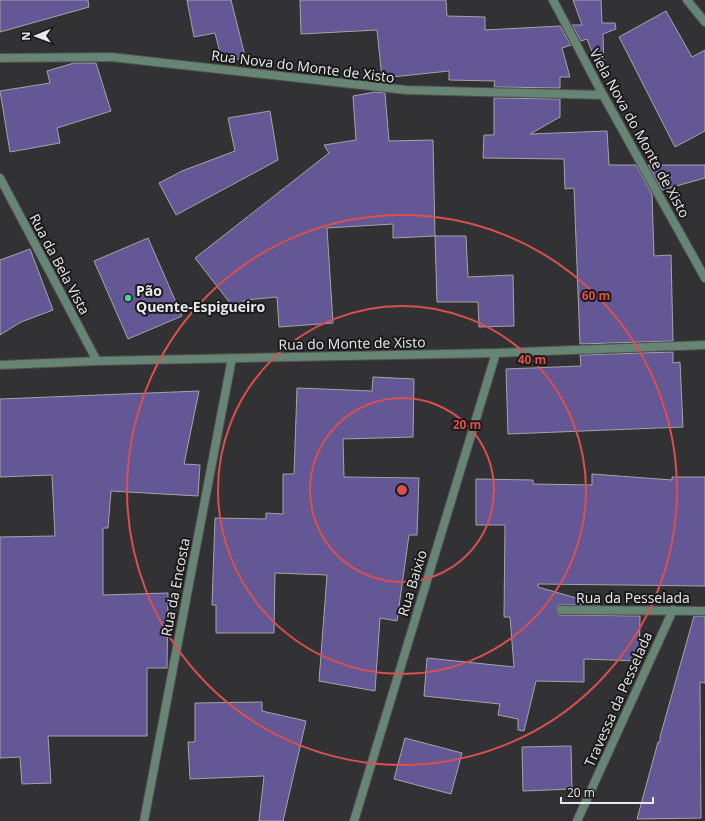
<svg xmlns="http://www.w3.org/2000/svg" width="705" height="821" font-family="'Open Sans',sans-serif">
<rect width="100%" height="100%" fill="#323234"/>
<g fill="#635795" stroke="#a5a5a8">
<polygon points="0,0 88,0 89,7 0,32"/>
<polygon points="187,0 231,0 246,60 221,57 215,33 194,37"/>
<polygon points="300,0 446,0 447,16 485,17 485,30 560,26 571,45 562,48 570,77 560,77 560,88 494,87 495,81 449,80 449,71 382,78 377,30 301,34"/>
<polygon points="573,0 601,0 602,23 615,23 616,29 603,34 604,69 599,70 587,39 581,41 572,25 582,25"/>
<polygon points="666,11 692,57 705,50 705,131 675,147 619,37"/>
<polygon points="74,63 96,63 111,111 57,128 60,143 10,152 0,91 50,83 47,71"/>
<polygon points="375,92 385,93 389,141 433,140 435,236 393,238 393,224 327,228 333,323 279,327 277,297 245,300 234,308 195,258 329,153 324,145 356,140 353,96"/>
<polygon points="494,98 560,99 560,117 530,134 607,131 609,165 636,165 652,194 654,256 671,255 673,341 580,344 574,188 565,189 564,159 483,158 484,135 494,135"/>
<polygon points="270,111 278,160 176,215 159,183 182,171 235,151 228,118"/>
<polygon points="648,165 705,165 705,178 662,190"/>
<polygon points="435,236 466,236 468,277 513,275 514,326 479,327 478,302 437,302"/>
<polygon points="148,238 182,316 128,339 94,261"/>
<polygon points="30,249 53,310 21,322 0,335 0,260"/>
<polygon points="673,352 673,363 680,362 683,427 508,434 506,369 581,366 580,355"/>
<polygon points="373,377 414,379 413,437 343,439 344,477 419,478 417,535 409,535 397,621 380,618 375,691 319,681 327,575 275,573 274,633 216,633 216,605 212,605 215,518 266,519 266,513 283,514 283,474 294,474 297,388 372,391"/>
<polygon points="199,391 184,464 200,465 198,496 111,491 108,528 103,528 103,595 168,593 167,668 147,668 147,736 48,736 51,783 22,784 20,757 0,758 0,537 55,536 52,475 0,477 0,399"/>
<polygon points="592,474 672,480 672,477 705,477 705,586 538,584 538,587 600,605 558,605 556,610 559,615 640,616 639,661 584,659 584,682 536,681 524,731 518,730 518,719 498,715 500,704 424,696 427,658 514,667 510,617 504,617 505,525 476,525 476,479 533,480 533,484 592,485"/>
<polygon points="694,616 705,616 705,683 700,682 701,818 637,819 658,742 660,742 660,737"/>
<polygon points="262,702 262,711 306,721 283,821 259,821 264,776 190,779 188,742 195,742 195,703"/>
<polygon points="405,738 462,753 451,794 394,779"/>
<polygon points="571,746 572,789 523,791 522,747"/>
</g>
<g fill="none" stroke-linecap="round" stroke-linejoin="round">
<g stroke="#4f4f51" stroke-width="10">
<g id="minor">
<polyline points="553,0 603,95 705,278"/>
<polyline points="687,0 705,22"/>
<polyline points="0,58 111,57 406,90 603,95"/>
<polyline points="0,178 97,361"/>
<polyline points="0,365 97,361 496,353 705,345"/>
<polyline points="561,610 705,611"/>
<polyline points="144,821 232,358"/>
<polyline points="354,821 496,353"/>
<polyline points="577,821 673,610"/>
</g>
</g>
<use href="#minor" stroke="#668575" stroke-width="8"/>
</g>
<g fill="none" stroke="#da4f4f" stroke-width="2">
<circle cx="402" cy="490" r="92"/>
<circle cx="402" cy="490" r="184"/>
<circle cx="402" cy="490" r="275"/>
</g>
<circle fill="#4dd39a" stroke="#1a1a1b" stroke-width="1.5" cx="128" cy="298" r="4"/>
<g text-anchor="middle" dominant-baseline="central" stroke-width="4" stroke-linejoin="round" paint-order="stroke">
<g font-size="14" fill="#eaeaec" stroke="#1a1a1b">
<text transform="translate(303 66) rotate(7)">Rua Nova do Monte de Xisto</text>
<text transform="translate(640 133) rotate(61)">Viela Nova do Monte de Xisto</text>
<text transform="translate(60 264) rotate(62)">Rua da Bela Vista</text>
<text transform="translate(352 343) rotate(-1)">Rua do Monte de Xisto</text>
<text transform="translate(412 583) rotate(-73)">Rua Baixio</text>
<text transform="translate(175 587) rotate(-79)">Rua da Encosta</text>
<text x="633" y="597">Rua da Pesselada</text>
<text transform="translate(618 699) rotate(-66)">Travessa da Pesselada</text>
</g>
<g font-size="14" font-weight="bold" fill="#eaeaec" stroke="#1a1a1b" text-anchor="start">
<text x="136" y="290">Pão<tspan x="136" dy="16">Quente-Espigueiro</tspan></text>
</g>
</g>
<circle cx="402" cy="490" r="6" fill="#da4f4f" stroke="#1a1a1b" stroke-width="2"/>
<g font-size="12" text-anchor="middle" font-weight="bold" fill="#da4f4f" stroke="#1a1a1b" stroke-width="4" stroke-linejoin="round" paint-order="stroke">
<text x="596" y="300">60 m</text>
<text x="532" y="364">40 m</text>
<text x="467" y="429">20 m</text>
</g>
<g transform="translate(36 36) rotate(269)" stroke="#1a1a1b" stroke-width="3" paint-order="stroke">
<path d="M0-3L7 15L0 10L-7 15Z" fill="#eaeaec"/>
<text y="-6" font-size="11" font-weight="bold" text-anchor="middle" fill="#eaeaec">N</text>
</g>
<path d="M561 797v6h92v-6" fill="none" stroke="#eaeaec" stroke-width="2"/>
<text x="567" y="797" font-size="12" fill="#eaeaec" stroke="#1a1a1b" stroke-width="3" paint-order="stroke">20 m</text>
</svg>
